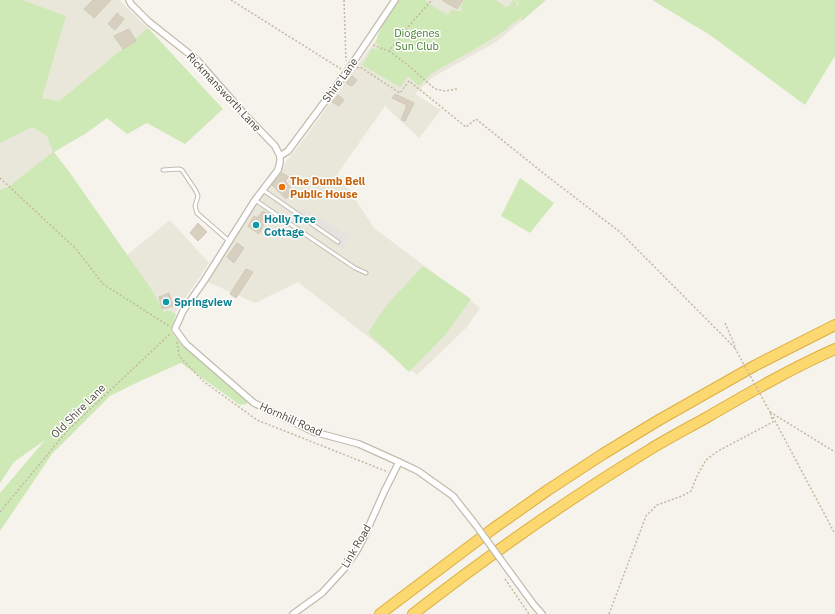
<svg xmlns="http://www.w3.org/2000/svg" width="835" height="614" font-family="'IBM Plex Sans',sans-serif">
<rect width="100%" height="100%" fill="#f6f3ec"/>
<g fill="#e9e6da">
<polygon points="23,0 119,0 148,28 59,101 42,98 66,16"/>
<polygon points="408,0 547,0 496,42 433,77 415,94 441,110 419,138 385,106 338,173 374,228 480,308 466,328 417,375 298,282 255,303 208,282 250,207 304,139 367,52"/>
<polygon points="32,127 47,136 54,152 8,187 0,190 0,143"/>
<polygon points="170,220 209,263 170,320 127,255"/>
</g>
<g fill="#cee9b6">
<polygon points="0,0 23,0 66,16 42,98 59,101 148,28 223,109 185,144 147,123 127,134 107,118 85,134 54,152 70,173 151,289 165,313 167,310 176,314 171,331 183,346 245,398 247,404 240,405 181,363 138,382 110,396 52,454 0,531 0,493 45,440 14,462 0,483 0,190 8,187 53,152 47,136 32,127 0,143"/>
<polygon points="399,0 425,0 431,5 448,15 452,9 455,11 463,11 460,8 464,0 496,0 506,7 509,6 513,0 518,3 512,11 519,4 519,2 515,0 545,0 522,21 521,17 505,30 487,42 432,73 419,86 408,76 400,87 362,65 372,48 377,50 380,46 375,43 383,23"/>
<polygon points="652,0 835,0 835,56 805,105 710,35"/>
<polygon points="520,178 554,203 530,233 501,216"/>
<path d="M 423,266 L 471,299 L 446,334 L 409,372 L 368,333 C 377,320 385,305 397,294 C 406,285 414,275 423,266 Z"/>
</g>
<polygon fill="#e5e3e0" points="278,195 300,213 302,208 349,236 343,249 273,202"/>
<g fill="#d7d0c1" stroke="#d2c9b4">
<polygon points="93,0 111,0 94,18 84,9"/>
<polygon points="442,0 463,0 457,9"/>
<polygon points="117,13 124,19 115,30 108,24"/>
<polygon points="129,29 136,41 123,49 114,36"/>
<polygon points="352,76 357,80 352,86 346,83"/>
<polygon points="395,94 414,103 405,121 401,120 407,105 392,98"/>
<polygon points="338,95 344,100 339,106 332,102"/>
<polygon points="282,173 289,177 285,181 293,190 288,192 290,195 286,199 272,185"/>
<polygon points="263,211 274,218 269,222 266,220 259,234 248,226 254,216 257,218"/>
<polygon points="198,223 207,232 198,241 190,233"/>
<polygon points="237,243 244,248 234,263 227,257"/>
<polygon points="246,269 253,272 236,298 230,294"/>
<polygon points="169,293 173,306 162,309 159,297"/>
</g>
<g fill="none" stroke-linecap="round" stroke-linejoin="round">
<g stroke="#c1bcae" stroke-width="5">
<g id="service">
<polyline points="163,170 178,169 182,170 196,191 198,196 195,206 197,213 229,241"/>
<polyline points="263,190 338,242"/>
<polyline points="255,200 324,247 355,268 366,273"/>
</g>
</g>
<g stroke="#c1bcae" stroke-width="8">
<g id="minor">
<polyline points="129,0 131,4 149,22 197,60 246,116 275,146 280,156"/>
<polyline points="280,156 280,162 278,170 255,200 204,281 183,311 175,329 186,344 254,403 314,432 359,444 399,462 418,471 453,496 475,524"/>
<polyline points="280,156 288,151 346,73 395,0"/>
<polyline points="504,564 534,605 542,614"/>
<polyline points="293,614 322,593 344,569 356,552 364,537 384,492 399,462"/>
</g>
</g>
<g stroke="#dcaf40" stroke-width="12">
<g id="motorway">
<polyline points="380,614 494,528 548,490 603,454 659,420 756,365 835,325"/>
<path d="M 413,614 C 489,555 567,500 649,450 C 667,439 686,429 704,419 C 747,394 790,369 835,349"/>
</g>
</g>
<g stroke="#c3b9a0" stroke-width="1.5" stroke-dasharray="2 2" stroke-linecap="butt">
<polyline points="231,0 341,69"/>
<polyline points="344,0 346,61"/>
<polyline points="373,45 389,51 408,27 432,0"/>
<polyline points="389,51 409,66 435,89 445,91 457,89"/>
<polyline points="357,68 360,67 400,93 409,81 466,127 476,119 547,176 620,232 735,348"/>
<polyline points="0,178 76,249 103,284 169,326"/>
<polyline points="725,323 735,346"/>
<polyline points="177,342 179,356 203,381 257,420 388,472"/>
<polyline points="770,412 835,452"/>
<polyline points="773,417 835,534"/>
<polyline points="0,512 67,431 171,333"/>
<polyline points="505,579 529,614"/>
<polyline points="609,614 646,516 657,505 682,496 691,491 697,476 706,460 718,451 773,422 770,412"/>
</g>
<use href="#service" stroke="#fff" stroke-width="3"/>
<use href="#minor" stroke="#fff" stroke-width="5.5"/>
<use href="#motorway" stroke="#fcd871" stroke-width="10"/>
<g stroke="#c1bcae" stroke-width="8" stroke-linecap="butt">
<polyline id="minor-bridge" points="475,524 504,564"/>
</g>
<polyline stroke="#c3b9a0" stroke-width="1.5" stroke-dasharray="2 2" stroke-linecap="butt" points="735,348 770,412"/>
<use href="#minor-bridge" stroke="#fff" stroke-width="5.5"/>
</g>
<circle fill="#e8710a" stroke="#fff" stroke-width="1.5" cx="282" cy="187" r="4"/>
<g fill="#0f9aa8" stroke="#fff" stroke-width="1.5">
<circle cx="256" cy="225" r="4"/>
<circle cx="166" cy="302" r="4"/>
</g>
<g text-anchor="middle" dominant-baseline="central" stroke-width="3" stroke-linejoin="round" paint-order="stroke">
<g font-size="11" fill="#447d2c" stroke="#fff">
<text x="417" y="33">Diogenes<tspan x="417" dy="13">Sun Club</tspan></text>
</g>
<g font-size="11" fill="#4a4539" stroke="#fff">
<text transform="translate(340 80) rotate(-54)">Shire Lane</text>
<text transform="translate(224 92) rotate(47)">Rickmansworth Lane</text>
<text transform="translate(78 411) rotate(-45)">Old Shire Lane</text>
<text transform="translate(291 419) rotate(24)">Hornhill Road</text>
<text transform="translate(356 546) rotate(-60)">Link Road</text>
</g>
<g font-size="11" font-weight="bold" fill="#c56008" stroke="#fff" text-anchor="start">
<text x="290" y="181">The Dumb Bell<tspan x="290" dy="13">Public House</tspan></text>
</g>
<g font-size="11" font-weight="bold" fill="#0d838f" stroke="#fff" text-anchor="start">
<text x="264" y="219">Holly Tree<tspan x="264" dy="13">Cottage</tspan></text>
<text x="174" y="302">Springview</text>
</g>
</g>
</svg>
